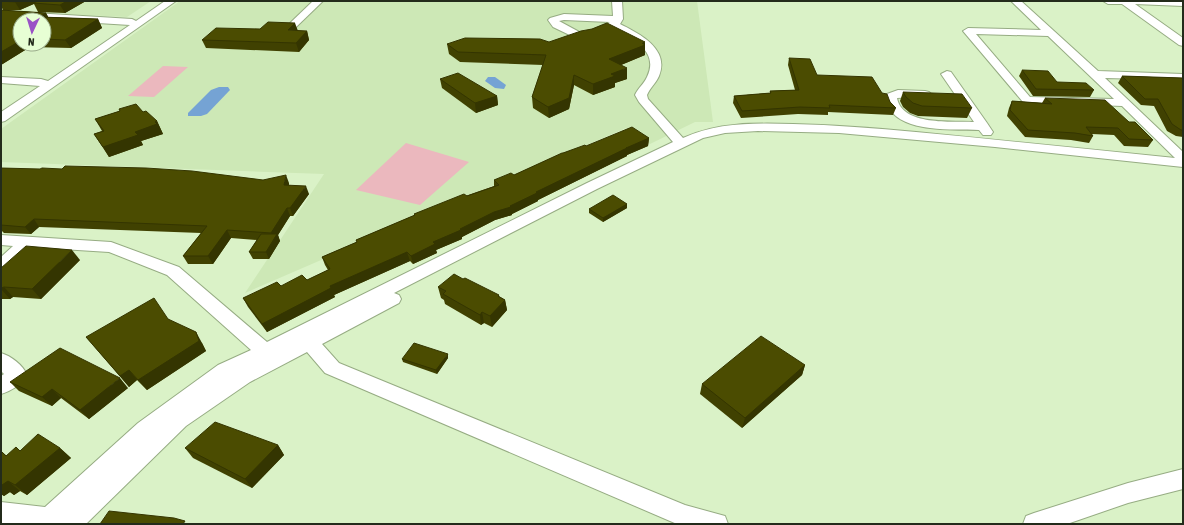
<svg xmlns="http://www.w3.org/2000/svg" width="1184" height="525" font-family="'Asap Condensed',sans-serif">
<rect width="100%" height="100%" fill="#daf2c7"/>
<g fill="#cde8b6">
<polygon points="87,1 151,1 127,17 64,14"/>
<polygon points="180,1 697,1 713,122 695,122 650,144 626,128 245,293 324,174 1,162 1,129"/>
</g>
<g fill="#ebb8be">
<polygon points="163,66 188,67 154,97 128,96"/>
<polygon points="406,143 469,162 420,205 356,190"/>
</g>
<g fill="#75a3d4">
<polygon points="488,77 495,77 506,85 504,89 495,88 485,81"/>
<polygon points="219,87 228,87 230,90 207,114 201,116 188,116 188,113 211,90"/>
</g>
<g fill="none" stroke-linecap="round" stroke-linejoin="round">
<g stroke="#96ac83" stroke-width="2">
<g id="minor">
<polygon points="165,1 176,1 5,121 1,122 1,112 40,86 1,83 1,77 41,79 48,81 130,25 1,17 1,11 132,19 136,21"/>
<polygon points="313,1 323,1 293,30 287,30 285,28 287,26"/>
<path d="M 612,1 L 622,1 L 623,19 L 620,24 C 640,34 670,49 659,76 C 656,83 650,88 647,95 L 648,99 L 683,138 C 717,122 756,123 793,124 C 834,125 875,128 916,132 C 1002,140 1088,149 1175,158 L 1122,106 L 1023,102 L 963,31 L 968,28 L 1041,30 L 1011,1 L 1021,1 L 1098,71 L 1183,74 L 1183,80 L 1105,78 L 1183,152 L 1183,167 L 995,147 L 839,133 L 758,131 L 725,133 L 703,138 L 597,189 L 394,293 L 399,295 L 401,299 L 399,303 L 322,344 L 339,363 L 685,505 L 725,516 L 728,524 L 677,524 L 325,373 L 307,352 L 250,382 L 186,426 L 86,524 L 1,524 L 1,502 L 45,507 L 138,423 L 218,365 L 251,350 L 167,275 L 109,252 L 30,247 L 7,270 L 1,272 L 1,257 L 13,246 L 1,245 L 1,235 L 111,242 L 179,267 L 267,342 L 587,183 L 673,142 L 639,102 L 635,95 C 638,88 644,84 647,77 C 660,51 631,37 613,28 C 603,33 589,42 578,39 L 553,27 L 548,20 L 550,18 L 564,14 L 613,16 ZM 564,20 L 610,22 L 583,34 L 559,21 ZM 976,34 L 1048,36 L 1114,99 L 1030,97 Z"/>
<polygon points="1103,1 1183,1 1183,6 1135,4 1183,38 1183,46 1179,45 1122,4 1108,4"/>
<path d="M 947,71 L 951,72 L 987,123 L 993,132 L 991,135 L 983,135 L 979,130 C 954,129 903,133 889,108 C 886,103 884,98 887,94 L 898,90 L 925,91 L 929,92 L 931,94 L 929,96 L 897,98 C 902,126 952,121 974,122 L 941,74 Z"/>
<path d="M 1,353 C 11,356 23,365 27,375 C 23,384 11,391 1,394 L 1,376 L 4,374 L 1,371 Z"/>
<polygon points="1183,469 1183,489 1128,503 1067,524 1023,524 1026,516 1034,513 1128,483"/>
</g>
</g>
<use href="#minor" fill="#fff" fill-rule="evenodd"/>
</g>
<g fill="#404101" fill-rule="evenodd">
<polygon points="1,1 86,1 65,13 38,12 34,4 20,10 3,10 1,6"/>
<path d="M 1,10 L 46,13 L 48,17 L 98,19 L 102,28 L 71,48 L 30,47 L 1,65 ZM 20,20 L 44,20 L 44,44 L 20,44 Z"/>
<polygon points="298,31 307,31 309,40 299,52 206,48 202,40"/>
<polygon points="549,42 645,45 645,55 621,65 627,79 615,83 615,87 593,95 574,85 569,109 549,118 533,108 532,97 543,65 460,62 449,54 447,44"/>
<polygon points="789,58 817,75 882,93 896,108 893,115 828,112 828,115 798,114 741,118 733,103 734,96 770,93 770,91 795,90 788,65"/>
<polygon points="1022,70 1057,82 1094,90 1090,97 1033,96 1019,76"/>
<polygon points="1122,76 1183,78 1183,137 1176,136 1167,131 1154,106 1141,105 1118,83"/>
<polygon points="440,79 497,96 498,105 476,113 442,88"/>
<polygon points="903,92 972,108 967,118 918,116 910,113 903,107 900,101"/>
<polygon points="1045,98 1129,122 1153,140 1148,147 1124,146 1114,135 1092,134 1093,136 1089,143 1071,140 1025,137 1007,116 1009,108 1012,101 1042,103"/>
<polygon points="119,109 157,121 163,134 141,141 143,145 109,157 94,134 102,131 95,119 120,111"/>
<polygon points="649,138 648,146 627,155 627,156 538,200 538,201 512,214 512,215 495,220 462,237 462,239 436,250 437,253 413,264 410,261 334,295 335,297 267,332 248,307 243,298 281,286 307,280 328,270 325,265 322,257 357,242 356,240 415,215 414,214 494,186 494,180 514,175 563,153 586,146"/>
<polygon points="1,168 289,183 289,185 309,194 293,216 290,216 278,235 280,241 269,259 253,259 249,252 257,240 231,238 213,264 188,264 183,256 201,233 39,227 31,234 4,233 1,230"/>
<polygon points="627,204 627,208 603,222 589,213 589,209"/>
<polygon points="80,260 41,299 13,297 10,299 1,299 1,268"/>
<polygon points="438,287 500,297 505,300 507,310 492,327 484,323 481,325 445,304 444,300 441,298"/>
<polygon points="168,319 202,343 206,351 147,390 137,380 129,387 86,337"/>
<polygon points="448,358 437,374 403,362 402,359"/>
<polygon points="805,365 802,375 742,428 700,394 702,384"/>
<polygon points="10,382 128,388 89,419 61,398 52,406 19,391"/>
<polygon points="278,445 284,455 252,488 193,458 185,448"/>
<polygon points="60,448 71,458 27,495 20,491 14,495 10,492 4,496 1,494 1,451 7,456 21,451"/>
</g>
<g fill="#343501">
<polygon points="17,1 40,1 20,10 15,2"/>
<polygon points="67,1 86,1 65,13 60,5"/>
<polygon points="46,13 51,22 39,17"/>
<polygon points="98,19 102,28 71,48 65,40"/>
<polygon points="295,23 298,31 288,30"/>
<polygon points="307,31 309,40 299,52 296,43"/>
<polygon points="20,41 20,44 28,44 30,47 1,65 1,52"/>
<polygon points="645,42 645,55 609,70 609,59"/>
<polygon points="627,68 627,79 615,83 615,87 593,95 593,84 611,74"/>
<polygon points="574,75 574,85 569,109 549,118 548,107"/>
<polygon points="497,96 498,105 476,113 475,103"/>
<polygon points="157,121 163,134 141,141 143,145 109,157 103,147"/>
<polygon points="649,138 648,146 627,155 627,156 538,200 538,201 512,214 512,215 495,220 462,237 462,239 436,250 437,253 413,264 411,256 433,242 494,212 510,206 536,192 626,148"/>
<polygon points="286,175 289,183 287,193 284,185"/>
<polygon points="306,186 309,194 293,216 290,208"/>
<polygon points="627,204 627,208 603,222 603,218"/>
<polygon points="287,208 290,216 278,235 280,241 269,259 266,252 274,240 271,233"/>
<polygon points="34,219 39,227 31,234 25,227"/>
<polygon points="227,230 231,238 213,264 208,256"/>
<polygon points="72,250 80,260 41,299 32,289"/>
<polygon points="407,252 410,261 334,295 335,297 267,332 262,324 330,286"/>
<polygon points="4,287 13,297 10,299 1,289"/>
<polygon points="499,295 501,305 505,300 507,310 492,327 490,316 498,296"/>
<polygon points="482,312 484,323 481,325 480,315"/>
<polygon points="196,332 202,343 206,351 147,390 138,380"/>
<polygon points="448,354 448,358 437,374 436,370"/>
<polygon points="805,365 802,375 742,428 745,418"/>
<polygon points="129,370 137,380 129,387 120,376"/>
<polygon points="120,378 128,388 89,419 80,410"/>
<polygon points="52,389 61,398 52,406 42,397"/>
<polygon points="278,445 284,455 252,488 245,479"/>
<polygon points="60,448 71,458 27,495 15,485"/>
<polygon points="8,481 20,491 14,495 10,492 4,496 1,494 1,485"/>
</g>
<g fill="#4b4c01" stroke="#343501">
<polygon points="1,1 17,1 15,2"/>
<polygon points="38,1 67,1 60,5 33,3"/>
<polygon points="1,10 46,13 39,17 98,19 65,40 44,39 44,20 20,20 20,41 1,52"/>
<polygon points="268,22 295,23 288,30 307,31 296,43 202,40 216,28 260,29"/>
<polygon points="607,23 645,42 642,43 645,45 609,59 627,68 611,74 615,76 593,84 574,75 569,98 548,107 532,97 546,55 458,52 447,44 465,38 540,39 549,42 581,31 592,29"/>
<polygon points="789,58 810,59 817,75 872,77 882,93 887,94 890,102 896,108 829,105 830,108 800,107 742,111 734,96 771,93 770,91 799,90"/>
<polygon points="1022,70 1048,71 1057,82 1086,83 1094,90 1036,89"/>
<polygon points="458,73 497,96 475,103 440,79"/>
<polygon points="1122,76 1183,78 1183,130 1181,130 1172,124 1158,99 1145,99"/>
<polygon points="903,92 962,94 972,108 922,106 913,103 906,97"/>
<polygon points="1045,98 1105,100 1129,122 1135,122 1153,140 1129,139 1118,128 1086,127 1093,136 1075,133 1028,130 1010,110 1012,101 1052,104"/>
<polygon points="136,104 143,112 146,111 157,121 155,122 157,124 135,132 138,135 103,147 94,134 104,131 95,119 120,111 119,109"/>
<polygon points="632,127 649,138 626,148 627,148 536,192 537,193 510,206 511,207 494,212 460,229 461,230 433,242 435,244 411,256 407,252 330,286 331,288 262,324 243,298 277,282 281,286 302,275 307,280 330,269 322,257 357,242 356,240 415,215 414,214 464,194 467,196 499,185 494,180 511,173 514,175 562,153 563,153 585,145 586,146"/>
<polygon points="65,166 146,168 192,171 263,180 286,175 284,185 306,186 290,208 287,208 271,233 227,230 208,256 183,256 207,226 34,219 25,227 1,225 1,168 40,169 42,168 62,169"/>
<polygon points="613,195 627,204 603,218 589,209"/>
<polygon points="261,234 277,234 266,252 249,252"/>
<polygon points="26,246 72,250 32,289 4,287 1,288 1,268"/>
<polygon points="454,274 463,279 465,278 499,295 498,296 505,300 490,316 482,312 480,315 443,294 446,291 438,287"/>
<polygon points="154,298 168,319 196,332 199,341 138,380 129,370 120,376 86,337"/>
<polygon points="761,336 805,365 745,418 702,384"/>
<polygon points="414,343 448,354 436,370 402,359"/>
<polygon points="60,348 120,378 80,410 52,389 42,397 10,382"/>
<polygon points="215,422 278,445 245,479 185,448"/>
<polygon points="38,434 60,448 15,485 8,481 2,485 1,485 1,451 6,456 16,447 20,451"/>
<polygon points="109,511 174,518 185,521 183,524 100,524"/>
</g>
<rect width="1184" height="525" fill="none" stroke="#232b1b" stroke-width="4"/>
<g transform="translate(32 32) rotate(184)"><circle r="19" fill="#e7ffd4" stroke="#99aa8a"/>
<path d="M0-3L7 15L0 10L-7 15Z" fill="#9a52c6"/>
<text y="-6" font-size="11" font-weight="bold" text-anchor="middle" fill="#232b1b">N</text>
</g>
</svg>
